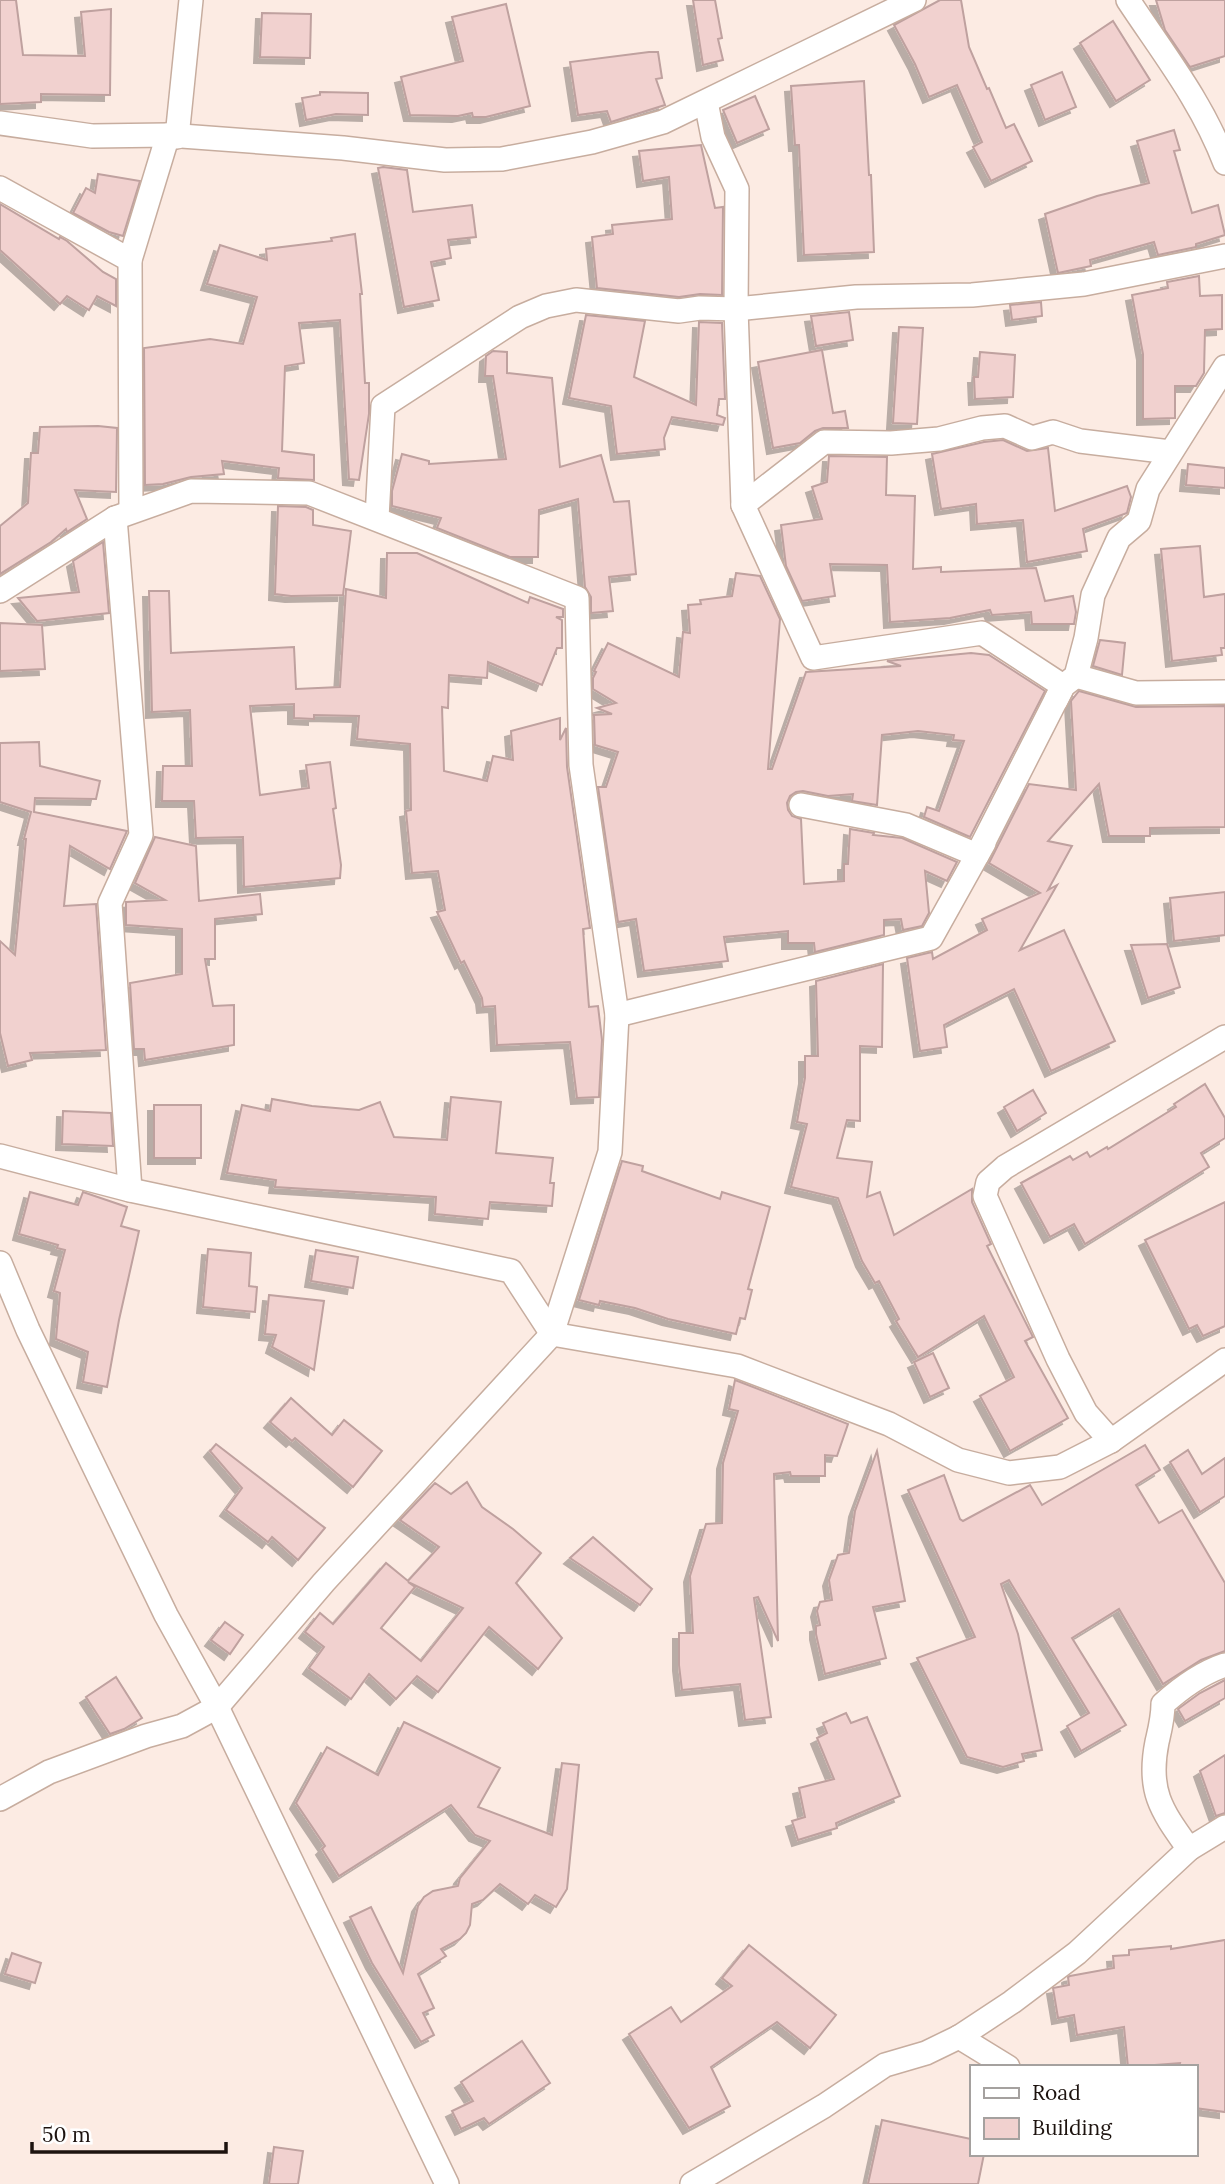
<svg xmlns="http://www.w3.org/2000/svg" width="1225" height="2184" viewBox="0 0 1225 2184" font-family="Lora,serif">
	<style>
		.building { fill: #f1d1cf; stroke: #bfa19f; stroke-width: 2; fill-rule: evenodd; filter: url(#shadow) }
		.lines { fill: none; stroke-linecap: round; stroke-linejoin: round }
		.minor-casing { stroke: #c7ad9f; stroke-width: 26 }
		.minor { stroke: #fff; stroke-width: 23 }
	</style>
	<defs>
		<filter id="shadow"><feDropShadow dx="-6" dy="6" stdDeviation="0" flood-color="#0004"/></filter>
	</defs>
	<rect width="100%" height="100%" fill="#fcebe3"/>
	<g class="building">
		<path d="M0 0H16L23 55 85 56 81 12 111 9 110 95 41 94V102L0 104Z"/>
		<path d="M693 0H715L722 38 718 39 723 60 703 65Z"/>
		<path d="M940 0H961L969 47 987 89 989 88 1006 128 1014 124 1032 161 991 181 973 147 982 142 957 85 929 97 915 64 894 25Z"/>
		<path d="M1156 0H1225V56L1190 67 1165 30Z"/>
		<path d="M506 4 530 106 486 117H473L472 113 458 116 410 115 401 77 463 61 452 17Z"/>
		<path d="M262 13 311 14 310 58 260 57Z"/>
		<path d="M1113 21 1150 80 1116 101 1080 43Z"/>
		<path d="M649 52H658L662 78 656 79 665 105 611 122 607 111 578 115 570 62Z"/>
		<path d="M1062 72 1076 107 1045 120 1031 85Z"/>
		<path d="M864 81 869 175H871L874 252 804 255 799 145H795L791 86Z"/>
		<path d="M320 92 368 93V115L336 114 306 120 302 98 320 95Z"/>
		<path d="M755 96 769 129 737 143 723 110Z"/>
		<path d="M1174 130 1180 150 1174 151 1192 213 1218 205 1225 235 1196 244V247L1158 255 1154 242 1090 260 1091 266 1058 273 1045 214 1097 196 1149 183 1137 141Z"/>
		<path d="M701 145 715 208 723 207 722 295 700 294 679 297 597 288 592 237 613 234 612 225 672 219 669 177 643 181 639 151Z"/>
		<path d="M383 167 407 170 413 212 472 205 476 237 448 240 451 258 431 262 439 300 404 307 378 168Z"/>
		<path d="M98 174 140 181 123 236 109 232 73 213 86 188 95 193Z"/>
		<path d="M0 204 59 239 60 237 67 241 103 272 116 279V306L97 296 89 310 67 296 60 304 0 250Z"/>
		<path d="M355 234 362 294H360L365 383H369V414L359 480 349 479 340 320 299 323 304 363 285 366 282 451 314 455V480L278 478 279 468 222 461 224 474 191 477 163 484 145 485 144 348 210 339 243 344 257 297 207 284 220 245 267 260 266 249 332 241 331 238Z"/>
		<path d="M1199 276 1200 296 1222 295V329L1205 330 1204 373 1196 386H1175V418L1143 419V354L1132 295 1168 288 1167 282Z"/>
		<path d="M1041 302 1042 316 1012 320 1010 305Z"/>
		<path d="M849 312 853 340 816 346 811 316Z"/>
		<path d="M586 315 645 321 634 377 696 405 699 322 722 323 725 399H719L717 415 725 418 723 425 672 417 664 438 665 449 617 454 611 406 569 398Z"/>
		<path d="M899 327 923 328 917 424 893 423Z"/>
		<path d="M822 350 833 413 845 411 848 428H823L815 431 800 443 773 448 758 362Z"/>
		<path d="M493 351 507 352V373L552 378 560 467 601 455 614 502 629 501 636 574 609 577 613 611 591 613V597L585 587 578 499 539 510 538 557H510L437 528 441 518 392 506V491L402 454 429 461V464L506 459 493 376H485L486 356Z"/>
		<path d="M980 352 1015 355 1013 397 975 399 974 377H978Z"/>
		<path d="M98 426 117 428 116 492 75 490 87 519 67 532 66 529 51 542 0 574V526L28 503 31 453H38L40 427Z"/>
		<path d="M1003 440 1027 451 1048 448 1055 511 1127 486 1131 497 1127 513 1083 529 1087 551 1027 562 1023 520 977 524 976 504 941 509 932 454 984 442Z"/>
		<path d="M829 456 887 457 886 495 915 496 913 569 941 567V572L1036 568 1045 601 1073 596 1076 612 1074 624H1032L1031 612 992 615 990 610 950 618 890 622 887 565 830 564 835 596 802 601 786 566 781 525 822 519 812 487 827 482Z"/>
		<path d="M1188 464 1225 468V488L1186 485Z"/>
		<path d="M278 506 306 507 313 510V525L351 531 343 595 291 596 275 594Z"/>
		<path d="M103 542 109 613 37 621 18 598 79 592 73 561Z"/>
		<path d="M1200 546 1204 597 1225 594V648H1221L1222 655 1172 661 1161 549Z"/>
		<path d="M387 553H417L528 603 530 597 563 609V617H556L562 620V648H557L542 685 488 662 487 678 449 675 448 708 442 707 444 771 487 781 493 756 513 760 511 731 560 718V740L566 728 567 767 590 928 583 929 589 1007 598 1006 602 1040 599 1097 577 1098 570 1042 497 1045 495 1006 483 1007 482 998 464 961 461 963 437 912 445 910 438 871 412 873 406 811 411 810 410 744 357 739 359 716 314 715V719L294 718V704L250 706 260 795 309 788 306 765 330 762 336 808 333 809 341 865 340 878 244 887 243 837 196 838 194 801H162L163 766H192L190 710 152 712 149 591H169L171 653 294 647 296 689 340 687 346 589 386 598Z"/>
		<path d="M736 573 760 576 780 619 768 769H772L806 672 901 666 887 661 971 653 989 655 1045 691 970 837 924 817 927 807 939 811 964 741 953 740 954 735 918 731 882 735 877 805 852 801 853 794 828 796 803 791 796 792 790 796 787 803 788 810 792 816 801 819 804 884 844 881V864H848L850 829 874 833 873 835 902 838 957 862 947 881 925 871 929 913 922 926 903 930 901 919 884 920V935L815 952 814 943H788V931L724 937 728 961 644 971 636 919 618 922 598 787H606L618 752 595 745 594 715 612 714 597 708 616 703 593 689V678L596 672 594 671 608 643 679 677 683 632 690 633 688 605 701 604 700 600 732 596Z"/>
		<path d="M0 623 42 625 45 669 0 671Z"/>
		<path d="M1100 640 1125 643 1122 675 1093 666Z"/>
		<path d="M1079 691 1136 707 1225 706V827L1150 828V836H1109L1099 784 1048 841 1072 846 1048 890 1057 885 1020 950 1064 930 1115 1041 1051 1071 1014 989 944 1025 947 1047 920 1051 907 958 932 952 933 959 987 930 982 919 1040 893 989 863 1029 784 1076 790 1071 701Z"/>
		<path d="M39 742 40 766 100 781 96 799 35 798 34 812 127 831 110 869 70 846 64 906 96 904 106 1050 30 1053 32 1060 8 1066 0 1033V941L15 955 26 839H24L31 812 0 802V743Z"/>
		<path d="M155 837 196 846 199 901 260 894 262 914 215 919V959H205L213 1006 234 1005V1045L145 1060 144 1049H134L130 983 182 974V929L126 925V902L165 900 135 883Z"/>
		<path d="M1225 892V935L1174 941 1170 898Z"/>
		<path d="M1167 944 1180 987 1148 998 1131 945Z"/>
		<path d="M883 964 882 1047 860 1046V1121L847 1120 837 1158 872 1162 867 1197 880 1192 894 1235 972 1189V1202L991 1244 987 1246 1033 1337 1025 1341 1068 1418 1010 1451 980 1396 1014 1377 984 1316 918 1357 896 1321 899 1319 879 1281 875 1283 862 1261 838 1198 791 1187 807 1124 797 1122 805 1078V1056H818L816 981Z"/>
		<path d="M1205 1084 1225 1118V1138L1201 1153 1209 1167 1085 1244 1074 1224 1050 1237 1021 1183 1070 1156 1073 1160 1087 1152 1090 1157 1107 1147 1108 1149 1176 1107 1174 1104Z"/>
		<path d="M1033 1090 1046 1113 1017 1131 1004 1107Z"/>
		<path d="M451 1097 501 1102 496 1153 553 1158 550 1183H554L552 1206 490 1202 488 1219 435 1214 436 1197 275 1187 276 1180 227 1173 242 1105 270 1111 272 1099 312 1106 359 1110 380 1102 394 1137 447 1140Z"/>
		<rect x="154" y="1105" width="47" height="53"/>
		<path d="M63 1111 111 1113 113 1146 62 1144Z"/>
		<path d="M622 1161 643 1166 642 1171 720 1199 722 1192 770 1207 748 1289 752 1290 745 1319 740 1318 736 1334 668 1319 635 1308 600 1301 599 1305 579 1300Z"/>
		<path d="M30 1192 78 1205 83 1192 127 1207 121 1226 139 1231 119 1320 107 1387 83 1382 88 1352 56 1339 60 1293 54 1291 65 1250 57 1248 58 1245 19 1234Z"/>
		<path d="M1225 1202V1326L1203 1336 1197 1325 1189 1329 1145 1240Z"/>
		<path d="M208 1249 251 1253 249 1286 257 1287 255 1312 203 1307Z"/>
		<path d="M316 1250 358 1257 353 1288 311 1281Z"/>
		<path d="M269 1295 324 1301 314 1370 272 1347 276 1335 265 1334Z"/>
		<path d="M933 1353 949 1388 930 1397 914 1362Z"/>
		<path d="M735 1380 848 1424 837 1456 825 1455V1476H791L790 1472 774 1474 778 1641 758 1597 754 1598 771 1717 745 1720 740 1684 682 1690 679 1665V1633H693L690 1576 706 1524 722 1523 723 1463 738 1411 729 1409Z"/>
		<path d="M291 1398 332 1435 344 1420 382 1451 353 1487 295 1438 292 1441 270 1422Z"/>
		<path d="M216 1444 325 1528 298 1560 272 1537 268 1542 226 1510 242 1488 210 1451Z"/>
		<path d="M1145 1445 1160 1470 1136 1485 1159 1523 1182 1510 1225 1583V1651L1201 1660 1163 1684 1119 1609 1072 1638 1126 1725 1081 1751 1067 1726 1089 1713 1009 1580 1001 1584 1018 1634 1042 1750 1022 1754 1024 1761 1003 1767 967 1757 917 1658 975 1637 908 1490 944 1475 960 1519 963 1521 1030 1485 1042 1505Z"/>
		<path d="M1188 1450 1202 1474 1225 1458V1496L1200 1512 1170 1462Z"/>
		<path d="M877 1451 905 1601 873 1607 886 1658 825 1674 816 1634V1626L820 1625 817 1611 820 1602 832 1600 829 1580 838 1555 849 1553 855 1511Z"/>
		<path d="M467 1482 482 1507 513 1529 541 1553 516 1583 562 1638 538 1669 489 1627 438 1692 417 1676 396 1699 369 1674 351 1699 309 1668 324 1647 305 1632 320 1613 333 1624 386 1563 408 1581 439 1547 400 1520 435 1483 451 1494ZM408 1582 463 1608 421 1661 381 1628 415 1587Z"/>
		<path d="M593 1537 652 1589 640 1605 570 1558Z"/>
		<path d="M225 1622 243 1635 230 1654 211 1640Z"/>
		<path d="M116 1677 142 1718 124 1729 110 1734 86 1697Z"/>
		<path d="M1225 1680V1698L1185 1721 1178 1709 1200 1693Z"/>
		<path d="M846 1713 851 1723 867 1717 900 1796 836 1823 837 1828 798 1840 792 1821 805 1817 799 1788 834 1779 817 1738 827 1733 823 1723Z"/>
		<path d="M404 1722 500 1768 478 1807 552 1835 562 1763 579 1765 567 1889 556 1907 535 1895 528 1904 500 1884 483 1900 472 1904 470 1925 466 1933 460 1939 441 1949 446 1956 418 1974 434 2008 423 2013 434 2035 421 2042 372 1963 350 1917 371 1907 403 1973 418 1906 424 1897 433 1891 458 1886 460 1878 490 1841 475 1835 451 1805 339 1876 322 1849 325 1846 296 1803 327 1747 378 1775Z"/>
		<path d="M1225 1755V1813L1216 1816 1200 1771Z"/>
		<path d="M1225 1940V2112L1195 2108V2067H1179L1180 2063 1128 2067 1124 2027 1077 2035 1074 2015 1058 2018 1053 1988 1069 1985 1068 1977 1070 1976 1114 1968 1113 1956 1129 1955V1950L1171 1946V1949Z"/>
		<path d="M749 1945 836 2015 810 2048 777 2022 711 2067 730 2106 689 2128 629 2034 671 2007 681 2022 732 1986 722 1978Z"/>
		<path d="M12 1953 41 1963 35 1983 5 1974Z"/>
		<path d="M522 2041 550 2083 489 2124 484 2118 461 2129 452 2111 473 2101 461 2082Z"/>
		<path d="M882 2120 971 2139V2154H984L978 2184H868Z"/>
		<path d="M274 2147 303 2151 298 2184H269Z"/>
	</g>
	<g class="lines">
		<g class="minor-casing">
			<g id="minor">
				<path d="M1128 0C1163 53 1202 102 1225 163"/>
				<path d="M706 102 713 137 737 189 736 309 743 505 813 658 982 633 1063 686 977 855"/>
				<path d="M0 123 92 136 168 135 343 148 445 160 502 159 592 142 663 122 914 0"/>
				<path d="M177 137 191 0"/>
				<path d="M0 188 130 260 131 510"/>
				<path d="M130 260 168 135"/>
				<path d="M743 505 824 442 891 443 939 439 982 428 1005 426 1032 438 1053 432 1080 441 1170 452"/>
				<path d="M115 518 141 835 110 903 130 1190"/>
				<path d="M377 518 383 406 520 317 546 306 576 300 679 311 700 308 736 309 856 297 972 295 1084 284 1225 256"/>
				<path d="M0 591 115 518 191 491 309 493 577 598 581 765 617 1015 610 1152 552 1334 324 1582 217 1707 182 1726 146 1736 49 1772 0 1799"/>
				<path d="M1076 676 1136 693 1225 692"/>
				<path d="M1056 700 1063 686 1076 676 1086 638 1093 595 1119 538 1139 521 1148 489 1225 367"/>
				<path d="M801 805 906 825 977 855"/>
				<path d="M617 1015 931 938 984 843"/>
				<path d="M0 1156 130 1190 511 1271 552 1334 737 1366 889 1424 958 1460 1009 1473 1060 1467 1111 1441 1225 1360"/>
				<path d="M0 1263 28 1330 166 1615 217 1707 447 2184"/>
				<path d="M1111 1441 1086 1413 1058 1359 985 1196 988 1182 1005 1167 1225 1037"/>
				<path d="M1189 1849C1162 1811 1147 1792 1157 1742 1160 1729 1163 1718 1163 1704 1182 1687 1201 1673 1225 1665"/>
				<path d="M959 2037 1008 2067"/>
				<path d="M692 2184 824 2106 885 2065 926 2053 959 2037 1012 2002 1077 1953 1189 1849 1225 1827"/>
			</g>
		</g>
		<use href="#minor" class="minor"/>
	</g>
	<rect x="970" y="2065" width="228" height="91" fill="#ffffff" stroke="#a5a19f" stroke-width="2"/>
	<rect x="984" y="2088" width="35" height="10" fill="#ffffff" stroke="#a5a19f" stroke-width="2"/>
	<text x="1032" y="2100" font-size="21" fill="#1d130f">Road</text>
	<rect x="984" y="2118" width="35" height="21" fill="#f1d1cf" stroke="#a5a19f" stroke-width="2"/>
	<text x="1032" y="2135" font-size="21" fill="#1d130f">Building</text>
	<path d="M32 2142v10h194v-10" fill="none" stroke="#1d130f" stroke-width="3.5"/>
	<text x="42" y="2142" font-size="21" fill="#1d130f" stroke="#ffffff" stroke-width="5" paint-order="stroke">50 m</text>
</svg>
